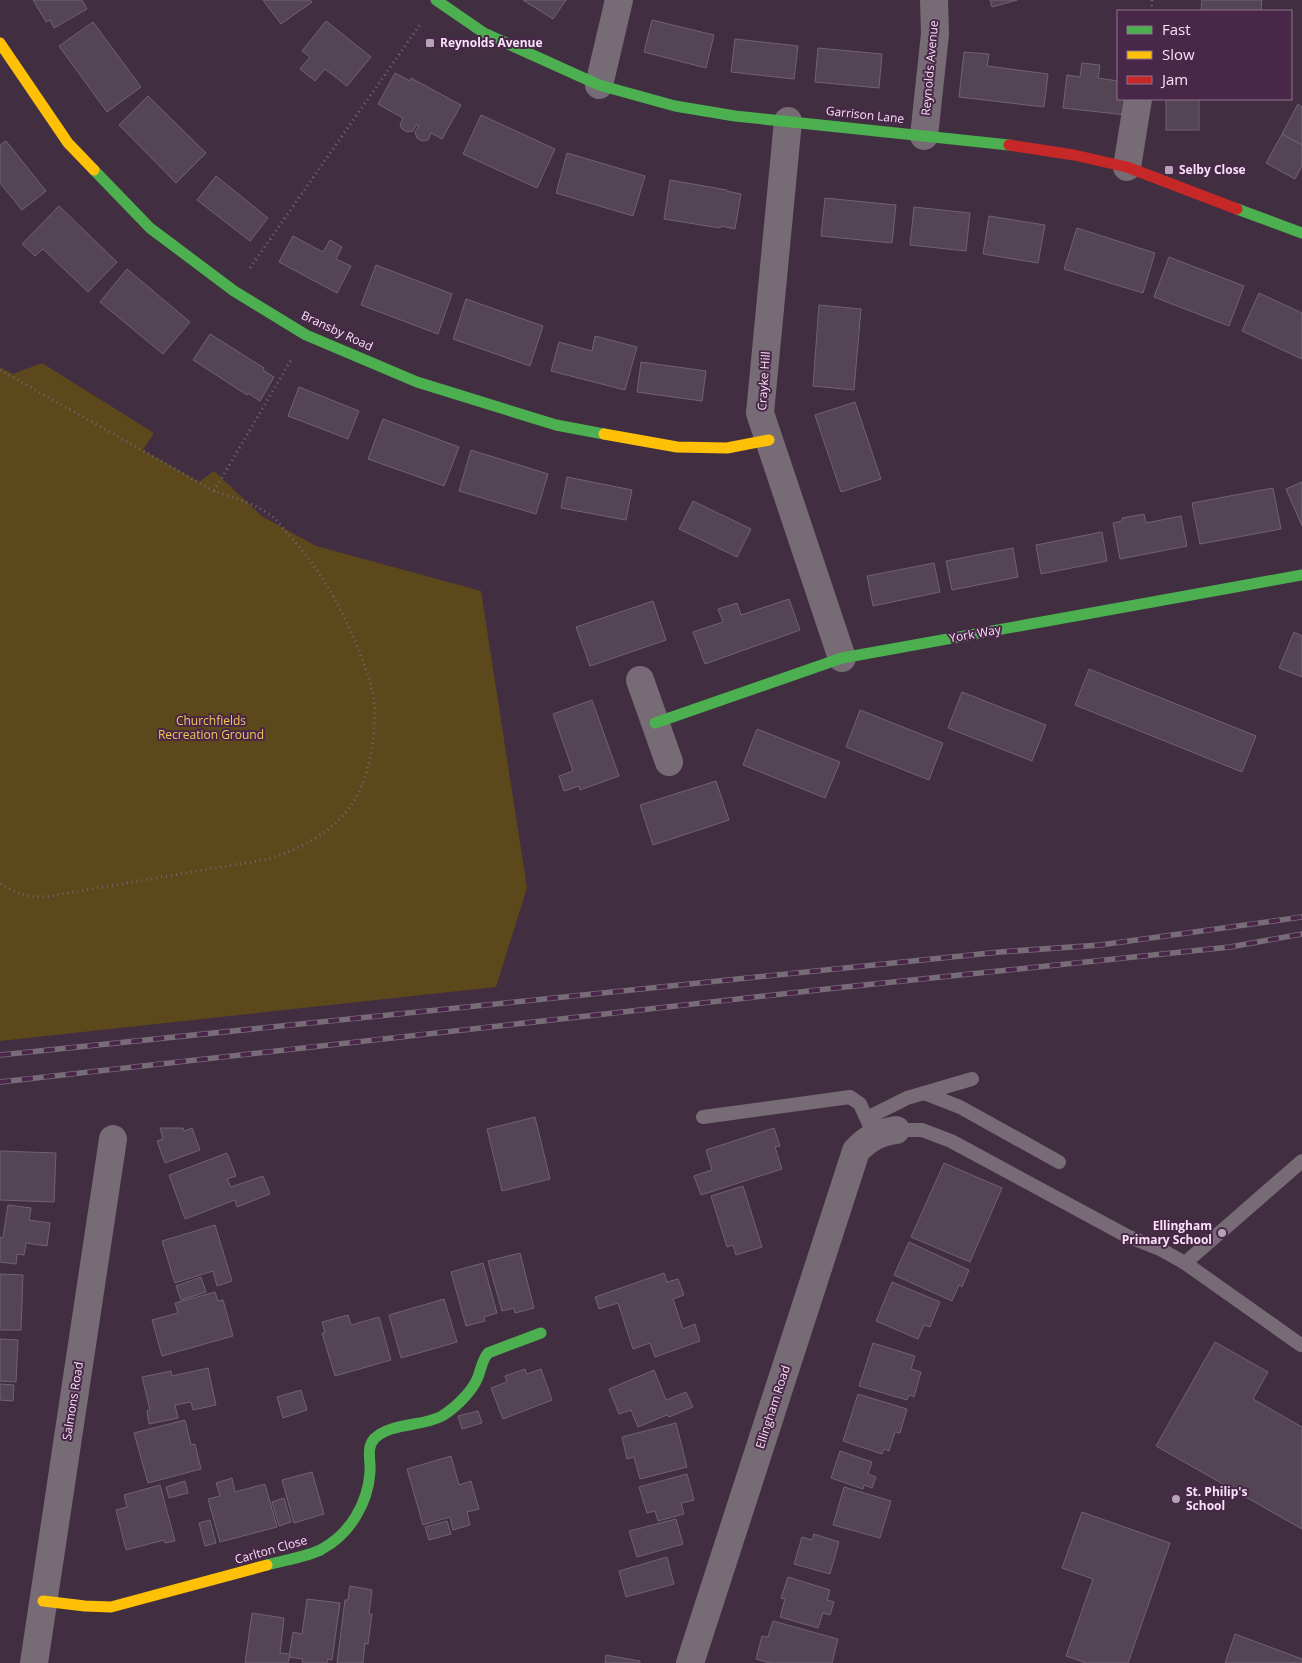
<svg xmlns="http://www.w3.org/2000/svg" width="1302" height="1663" viewBox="0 0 1302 1663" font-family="'Open Sans',sans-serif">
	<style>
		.green { fill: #5c481a }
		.building { fill: #544554; stroke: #716271 }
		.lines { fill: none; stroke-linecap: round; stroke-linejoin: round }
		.path { stroke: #726772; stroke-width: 3; stroke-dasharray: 1 4; stroke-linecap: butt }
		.lane { stroke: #776b76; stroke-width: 14 }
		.street { stroke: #776b76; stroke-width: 28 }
		.fast { stroke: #4caf50; stroke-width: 11 }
		.slow { stroke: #ffc107; stroke-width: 11 }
		.jam { stroke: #c62828; stroke-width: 11 }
		.rail-casing { stroke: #786c78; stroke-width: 5.5 }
		.rail { stroke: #492748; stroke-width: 4; stroke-dasharray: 11; stroke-linecap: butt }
		.poi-dot { fill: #b7a3b7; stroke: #492748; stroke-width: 2 }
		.labels { text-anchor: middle; stroke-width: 4; stroke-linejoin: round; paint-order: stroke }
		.poi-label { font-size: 12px; font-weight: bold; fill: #f7e2f6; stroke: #492748; text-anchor: start }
		.street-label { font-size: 12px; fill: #f7e2f6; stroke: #492748 }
		.park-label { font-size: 12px; fill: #f4c756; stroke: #492748 }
	</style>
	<rect width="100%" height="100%" fill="#412f41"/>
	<path class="green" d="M42 363 154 433 143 450 199 482 214 471 263 517 316 546 481 591 527 888 496 987 0 1041V367L13 374Z"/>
	<g class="building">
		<path d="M33 0H82L87 9 54 28 50 20 46 22Z"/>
		<path d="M263 0H310L312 2 281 24Z"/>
		<path d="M523 0H566L553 19Z"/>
		<path d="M990 0H1017L992 7Z"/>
		<path d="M1202 0H1262L1261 11H1201Z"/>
		<path d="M652 20 714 35 706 68 644 52Z"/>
		<path d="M326 21 371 57 347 86 325 69 315 81 300 69 310 57 302 51Z"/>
		<path d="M93 22 141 87 107 112 59 46Z"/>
		<path d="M735 39 798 46 794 79 731 72Z"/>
		<path d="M818 48 882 54 879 88 815 82Z"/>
		<path d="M964 52 989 54 987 66 1048 74 1044 107 959 97Z"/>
		<path d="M1082 63 1100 65 1098 78 1118 81V99H1128L1126 115 1063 108 1067 75 1080 77Z"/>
		<path d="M395 73 410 81 411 78 461 105 442 139 431 133 428 140 422 141 417 138 415 132 419 126 416 125 413 131 407 132 402 129 400 125 403 118 378 104Z"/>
		<path d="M148 96 206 153 176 183 119 125Z"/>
		<rect x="1166" y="99" width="33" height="31"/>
		<path d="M1298 104 1302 107V145L1282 134Z"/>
		<path d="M481 115 555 149 537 188 463 154Z"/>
		<path d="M1282 134 1302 145V166L1295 179 1266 163Z"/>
		<path d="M6 141 46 191 22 210 0 183V145Z"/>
		<path d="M567 153 645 176 633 216 556 193Z"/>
		<path d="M216 176 268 218 250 241 197 200Z"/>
		<path d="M670 180 727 190 726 191 741 194 735 229 721 226 720 228 664 219Z"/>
		<path d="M825 198 896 205 892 243 821 236Z"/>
		<path d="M59 206 117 262 88 292 43 249 35 256 22 244Z"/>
		<path d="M914 207 970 213 966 251 910 245Z"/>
		<path d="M989 216 1045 225 1038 263 983 254Z"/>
		<path d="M1077 228 1155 253 1143 293 1064 269Z"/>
		<path d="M293 236 323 252 330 240 342 247 336 259 351 266 337 293 279 262Z"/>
		<path d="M1169 257 1244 286 1229 326 1154 297Z"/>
		<path d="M376 265 452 294 438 334 361 305Z"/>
		<path d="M127 269 190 322 163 354 100 302Z"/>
		<path d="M1259 293 1302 313V359L1242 331Z"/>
		<path d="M466 299 543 326 530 366 453 339Z"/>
		<path d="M819 305 861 309 854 390 813 386Z"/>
		<path d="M210 334 264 368 263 370 274 377 260 401 248 393 247 395 193 360Z"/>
		<path d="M595 336 637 347 625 390 551 371 559 342 592 351Z"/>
		<path d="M641 362 706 371 702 401 637 392Z"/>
		<path d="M299 387 359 411 348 439 288 416Z"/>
		<path d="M855 402 881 479 841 492 815 415Z"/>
		<path d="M383 419 459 447 444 486 368 459Z"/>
		<path d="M471 450 548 474 536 514 459 491Z"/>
		<path d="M567 477 632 490 626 520 561 508Z"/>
		<path d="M1302 482V526L1286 489Z"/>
		<path d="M1273 488 1281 529 1200 544 1192 503Z"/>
		<path d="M693 501 751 529 737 557 679 529Z"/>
		<path d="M1144 514 1146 523 1181 516 1187 546 1120 559 1113 523 1122 521V518Z"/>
		<path d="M1102 532 1107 561 1041 574 1036 545Z"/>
		<path d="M1013 548 1018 577 952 590 946 561Z"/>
		<path d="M934 563 940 592 873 606 867 576Z"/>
		<path d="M789 599 800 630 705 664 693 632 723 622 718 609 737 603 741 615Z"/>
		<path d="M653 601 666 640 590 666 576 627Z"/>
		<path d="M1294 632 1302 636V677L1279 668Z"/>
		<path d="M1089 669 1256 736 1242 772 1075 705Z"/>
		<path d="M962 692 1046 725 1032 761 948 728Z"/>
		<path d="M592 700 619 776 580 790 579 786 564 791 559 776 573 771 553 714Z"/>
		<path d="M860 710 943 743 929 780 846 747Z"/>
		<path d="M757 729 840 762 825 798 743 765Z"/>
		<path d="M716 781 729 820 653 845 640 805Z"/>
		<path d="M535 1117 550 1179 502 1191 487 1129Z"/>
		<path d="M160 1128H183L184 1131 192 1128 200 1150 165 1163 157 1141 163 1139Z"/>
		<path d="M774 1128 780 1146 775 1147 782 1169 701 1195 694 1176 712 1170 706 1150Z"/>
		<path d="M0 1151 56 1153 54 1202 0 1200Z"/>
		<path d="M227 1153 236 1176 227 1179 231 1187 263 1176 270 1194 237 1207 235 1200 185 1219 169 1175Z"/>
		<path d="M944 1163 1002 1188 970 1262 911 1237Z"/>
		<path d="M743 1186 762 1247 736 1255 733 1245 727 1247 711 1196Z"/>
		<path d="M8 1205 31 1208 29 1220 50 1223 47 1246 26 1243 24 1255 17 1254 16 1264 0 1262V1237L3 1238Z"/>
		<path d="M215 1225 232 1281 217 1286 213 1271 175 1283 162 1241Z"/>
		<path d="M909 1242 969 1270 962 1287 959 1285 952 1301 894 1275Z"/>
		<path d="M520 1253 534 1308 515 1313 514 1308 502 1311 488 1261Z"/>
		<path d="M483 1263 497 1313 484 1317 485 1321 466 1326 451 1272Z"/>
		<path d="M664 1273 667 1282 678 1279 684 1295 673 1299 683 1329 695 1324 700 1341 655 1357 650 1343 633 1349 618 1303 599 1309 595 1297Z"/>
		<path d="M0 1274 23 1275 21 1330H0Z"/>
		<path d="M201 1277 206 1292 181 1300 176 1286Z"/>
		<path d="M892 1282 940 1302 930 1327 924 1325 918 1339 876 1321Z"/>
		<path d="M215 1292 218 1301 223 1300 233 1336 162 1356 152 1320 178 1313 175 1303Z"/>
		<path d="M444 1299 457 1342 401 1358 389 1315Z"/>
		<path d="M348 1315 351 1325 379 1317 391 1360 335 1376 322 1333H325L322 1322Z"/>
		<path d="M0 1339 18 1340 16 1382 0 1381Z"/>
		<path d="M1215 1342 1268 1372 1253 1399 1302 1427V1529L1156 1446Z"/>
		<path d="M873 1343 915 1356 911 1369 921 1372 914 1397 909 1395 907 1400 859 1386Z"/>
		<path d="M208 1368 216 1405 193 1410 191 1402 175 1405 178 1418 149 1424 147 1411 150 1410 142 1377 171 1371 172 1376Z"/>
		<path d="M525 1369 527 1374 541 1369 552 1400 503 1419 491 1388 507 1382 505 1376Z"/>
		<path d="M654 1370 666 1400 686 1392 693 1407 669 1417 667 1415 638 1427 631 1410 619 1414 609 1389Z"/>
		<path d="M0 1384 14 1385 13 1401 0 1400Z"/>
		<path d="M301 1390 307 1410 283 1418 277 1397Z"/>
		<path d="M858 1394 907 1409 900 1433 895 1432 889 1451 884 1449 882 1454 843 1441Z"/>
		<path d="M478 1411 482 1423 462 1429 458 1416Z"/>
		<path d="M185 1420 191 1445 195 1444 201 1469 148 1483 134 1433Z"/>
		<path d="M676 1423 687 1467 640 1479 634 1457 627 1459 622 1437Z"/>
		<path d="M840 1451 872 1462 868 1474 876 1477 872 1488 864 1485 863 1489 831 1478Z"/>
		<path d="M451 1456 459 1485 471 1481 479 1509 467 1512 470 1525 453 1530 450 1517 423 1525 407 1469Z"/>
		<path d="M312 1472 324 1514 294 1523 282 1480Z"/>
		<path d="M687 1474 694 1500 681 1503 684 1514 658 1521 655 1511 647 1513 639 1487Z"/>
		<path d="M232 1478 235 1492 265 1484 277 1527 220 1542 208 1499 220 1496 216 1483Z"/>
		<path d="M185 1481 188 1493 169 1498 166 1487Z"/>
		<path d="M160 1485 175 1541 165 1543 164 1540 126 1550 116 1510 127 1507 124 1495Z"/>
		<path d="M844 1487 891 1501 880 1538 833 1525Z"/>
		<path d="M284 1498 291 1522 279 1526 272 1502Z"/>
		<path d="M1082 1512 1170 1543 1128 1663H1086L1066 1656 1093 1579 1062 1568Z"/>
		<path d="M676 1519 683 1544 637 1557 629 1531Z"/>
		<path d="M210 1520 216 1543 205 1546 199 1523Z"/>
		<path d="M447 1521 451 1534 429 1540 425 1527Z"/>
		<path d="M814 1534 839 1542 830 1574 794 1564 802 1537 812 1540Z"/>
		<path d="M667 1557 674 1584 626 1597 619 1571Z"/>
		<path d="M788 1577 830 1590 827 1600 834 1602 830 1615 823 1613 818 1628 780 1617 785 1599 781 1598Z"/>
		<path d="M350 1586 372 1590 369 1614H372L368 1644 365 1643 363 1663H337L345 1600H348Z"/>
		<path d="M307 1599 340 1603 332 1660 328 1659 327 1663H302L303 1659 289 1657 293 1632 302 1634Z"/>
		<path d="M252 1613 284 1618 280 1653 290 1654 288 1663H245Z"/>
		<path d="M773 1621 838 1639 832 1663H770L756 1659 762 1636 768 1637Z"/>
		<path d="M1235 1634 1302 1659V1663H1225Z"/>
		<path d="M606 1655 640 1661V1663H605Z"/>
	</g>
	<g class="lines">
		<g class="path">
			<path d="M1151 11 1152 0"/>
			<path d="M250 268 421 23"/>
			<path d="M0 370 214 491C234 498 257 504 273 517 279 522 283 529 288 534 309 557 326 581 340 609 352 633 364 660 371 686 376 703 375 721 373 739 366 807 332 838 269 859L44 897C26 897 14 893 0 883"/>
			<path d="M214 491 291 360"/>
		</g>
		<g class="lane">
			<path d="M924 1093 960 1107 1059 1162"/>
			<path d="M703 1117 850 1097 860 1104 874 1135"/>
			<path d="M867 1118 907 1098 972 1079"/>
			<path d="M896 1130H922L951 1141 1127 1236 1160 1249 1185 1263 1302 1161"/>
			<path d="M1185 1263 1301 1345"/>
		</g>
		<g class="street">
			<path d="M599 85 619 0"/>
			<path d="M788 121 760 413 842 658"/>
			<path d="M924 136 935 34 934 0"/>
			<path d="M1127 167 1138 99"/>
			<path d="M640 680 669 762"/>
			<path d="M34 1663 113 1139"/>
			<path d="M690 1663 856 1151C868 1138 878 1133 896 1130"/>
		</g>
		<g class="fast">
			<path d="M436 0 484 33 599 85 675 106 735 116 1009 145"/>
			<path d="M94 170 150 228 234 291 306 335 417 382 556 425 604 434"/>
			<path d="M1237 209 1302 233"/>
			<path d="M655 723 842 658 1302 575"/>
			<path d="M267 1565C281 1561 311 1556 322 1549 350 1534 368 1503 370 1472 371 1461 366 1448 374 1439 391 1422 422 1427 442 1416 455 1408 472 1392 478 1377 481 1369 482 1360 488 1353L541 1333"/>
		</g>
		<g class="slow">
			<path d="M0 43 68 143 94 170"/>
			<path d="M604 434 677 447 727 448 769 440"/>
			<path d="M43 1601 85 1606 111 1607 267 1565"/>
		</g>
		<path class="jam" d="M1009 145 1074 155 1127 167 1237 209"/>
		<g class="rail-casing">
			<g id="rail">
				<path d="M0 1055 1000 952 1100 945 1302 917"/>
				<path d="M0 1082 845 987 1230 947 1302 934"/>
			</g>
		</g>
		<use href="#rail" class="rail"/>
	</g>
	<g class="poi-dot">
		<rect x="425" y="38" width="10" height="10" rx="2.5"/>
		<rect x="1164" y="165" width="10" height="10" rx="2.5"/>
		<circle cx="1222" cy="1233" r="5"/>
		<circle cx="1176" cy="1499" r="5"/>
	</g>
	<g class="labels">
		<g class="poi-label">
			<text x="440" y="47">Reynolds Avenue</text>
			<text x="1179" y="174">Selby Close</text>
			<text x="1212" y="1230" text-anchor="end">Ellingham<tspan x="1212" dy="14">Primary School</tspan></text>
			<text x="1186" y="1496">St. Philip's<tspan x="1186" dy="14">School</tspan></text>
		</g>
		<g class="street-label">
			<text transform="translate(930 68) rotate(-85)" y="4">Reynolds Avenue</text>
			<text transform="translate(865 115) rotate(6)" y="4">Garrison Lane</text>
			<text transform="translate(337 331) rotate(25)" y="4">Bransby Road</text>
			<text transform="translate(764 381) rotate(-86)" y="4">Crayke Hill</text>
			<text transform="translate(975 634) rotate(-10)" y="4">York Way</text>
			<text transform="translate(73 1401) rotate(-81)" y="4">Salmons Road</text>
			<text transform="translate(773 1407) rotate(-72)" y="4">Ellingham Road</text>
			<text transform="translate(271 1550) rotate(-16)" y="4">Carlton Close</text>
		</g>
		<g class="park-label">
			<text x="211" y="725">Churchfields<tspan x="211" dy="14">Recreation Ground</tspan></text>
		</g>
	</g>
	<rect x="1117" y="10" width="175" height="90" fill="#492748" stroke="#8f728e"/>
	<rect x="1127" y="26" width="25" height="8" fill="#4caf50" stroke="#8f728e"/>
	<text x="1162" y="35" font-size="15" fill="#f7e2f6">Fast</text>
	<rect x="1127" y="51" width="25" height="8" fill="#ffc107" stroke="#8f728e"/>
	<text x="1162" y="60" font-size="15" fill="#f7e2f6">Slow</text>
	<rect x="1127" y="76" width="25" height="8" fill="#c62828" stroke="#8f728e"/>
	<text x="1162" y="85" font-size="15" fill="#f7e2f6">Jam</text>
</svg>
